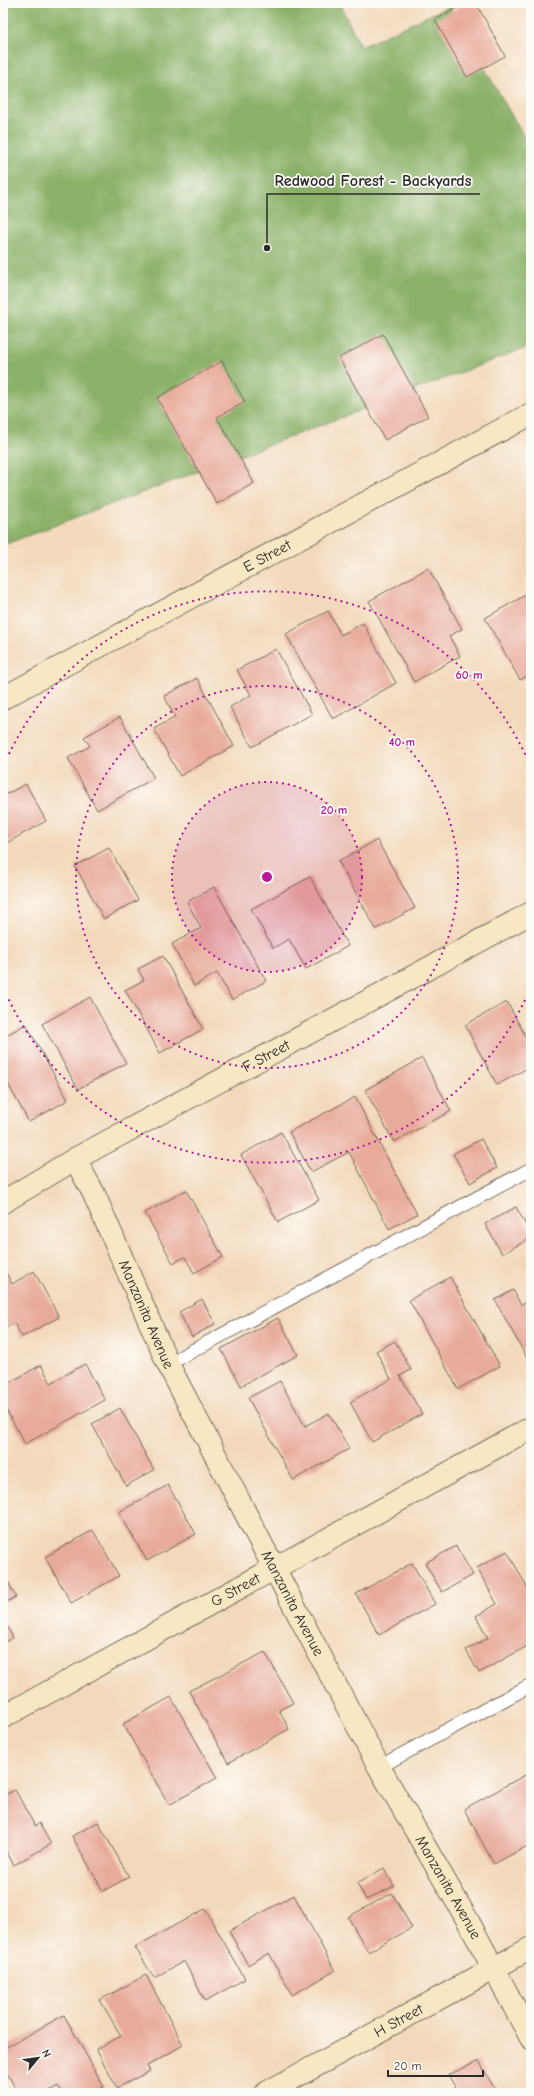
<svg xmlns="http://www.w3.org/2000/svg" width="534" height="2096" viewBox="0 0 534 2096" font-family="'Comic Neue',sans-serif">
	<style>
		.forest { fill: #8ab167; stroke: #5a6e49 }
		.building { fill: #e8ab9b }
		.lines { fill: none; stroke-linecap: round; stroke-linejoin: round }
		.lane-casing { stroke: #71685d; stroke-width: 15 }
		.secondary-casing { stroke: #71685d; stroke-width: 24 }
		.lane { stroke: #fff; stroke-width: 13 }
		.secondary { stroke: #f7e8c3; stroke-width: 22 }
		.ring { fill: none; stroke: #b5179e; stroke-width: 2; stroke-dasharray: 2 4 }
		.labels { text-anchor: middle; stroke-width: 3.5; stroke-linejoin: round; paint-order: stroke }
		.street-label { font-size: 15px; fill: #2b2b2b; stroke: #fdfcf7 }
		.centre { fill: #b5179e; stroke: #fdfcf7; stroke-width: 2 }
		.ring-label { font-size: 12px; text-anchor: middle; font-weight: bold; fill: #b5179e; stroke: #fdfcf7; stroke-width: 3.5; stroke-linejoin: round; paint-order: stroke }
		.leader { fill: none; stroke: #2b2b2b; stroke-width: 1.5 }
		.callout-dot { fill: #2b2b2b; stroke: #fdfcf7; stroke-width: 1.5 }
		.callout-label { font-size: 16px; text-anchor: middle; font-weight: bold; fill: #2b2b2b; stroke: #fdfcf7; stroke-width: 3.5; stroke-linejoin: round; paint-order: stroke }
	</style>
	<rect width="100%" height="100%" fill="#fdfcf7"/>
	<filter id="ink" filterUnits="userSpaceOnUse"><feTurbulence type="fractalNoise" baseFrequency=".025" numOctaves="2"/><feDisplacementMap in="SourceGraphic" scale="8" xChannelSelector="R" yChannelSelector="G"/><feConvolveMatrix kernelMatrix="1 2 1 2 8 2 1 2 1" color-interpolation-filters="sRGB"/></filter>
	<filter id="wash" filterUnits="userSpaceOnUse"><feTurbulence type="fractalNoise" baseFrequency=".012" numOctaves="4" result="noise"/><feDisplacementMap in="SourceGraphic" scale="16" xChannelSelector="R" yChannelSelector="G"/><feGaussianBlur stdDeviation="0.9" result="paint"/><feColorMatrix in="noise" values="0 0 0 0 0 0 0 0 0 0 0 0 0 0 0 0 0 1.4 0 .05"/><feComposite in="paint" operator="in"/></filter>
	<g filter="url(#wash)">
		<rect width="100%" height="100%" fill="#f3d9bb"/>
		<path class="forest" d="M3 3H339L361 47 449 6 531 149V346L3 545Z"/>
		<g id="blocks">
			<g class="building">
				<path d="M466 3H476L505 56 467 77 435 20Z"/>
				<path d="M383 334 428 416 385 440 339 358Z"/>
				<path d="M222 361 245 402 217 417 254 483 217 504 157 398Z"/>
				<path d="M428 568 462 629 449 636 460 656 414 682 369 601Z"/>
				<path d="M531 592V674L520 680 485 618Z"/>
				<path d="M328 611 341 635 363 623 396 683 333 719 286 634Z"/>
				<path d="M276 649 312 714 252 747 230 707 251 695 237 670Z"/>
				<path d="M197 678 234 746 180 776 154 729 175 717 164 696Z"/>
				<path d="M120 717 154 778 97 810 68 758 90 746 84 737Z"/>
				<path d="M26 784 46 821 3 845V796Z"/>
				<path d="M377 840 415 908 376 929 338 861Z"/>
				<path d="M109 848 138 900 104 919 75 866Z"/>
				<path d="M310 877 348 946 306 969 289 939 273 948 251 909Z"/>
				<path d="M214 887 266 981 232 1000 217 973 194 986 172 944 201 928 187 902Z"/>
				<path d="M163 956 203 1029 160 1053 125 990 144 980 138 969Z"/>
				<path d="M90 997 126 1063 78 1089 42 1024Z"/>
				<path d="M507 1002 531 1046V1066L497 1085 465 1025Z"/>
				<path d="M26 1024 68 1100 29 1122 3 1075V1037Z"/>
				<path d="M422 1058 451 1111 394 1142 365 1090Z"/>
				<path d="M355 1097 417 1214 389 1229 349 1152 311 1172 289 1132Z"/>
				<path d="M281 1132 319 1200 278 1222 241 1155Z"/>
				<path d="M481 1139 497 1168 470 1183 453 1154Z"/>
				<path d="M186 1190 223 1257 194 1273 185 1257 173 1263 145 1213Z"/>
				<path d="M516 1207 531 1234V1238L502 1254 485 1224Z"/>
				<path d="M5 1271 12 1284 34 1271 59 1317 22 1337 14 1323 3 1330V1272Z"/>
				<path d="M450 1277 500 1366 458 1389 409 1300Z"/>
				<path d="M513 1290 521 1305 531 1300V1356L527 1358 495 1300Z"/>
				<path d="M202 1299 215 1324 192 1337 179 1312Z"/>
				<path d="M278 1318 298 1355 241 1386 221 1349Z"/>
				<path d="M395 1341 411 1370 400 1376 422 1414 372 1442 350 1402 391 1379 376 1351Z"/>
				<path d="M85 1364 105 1400 25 1444 3 1404V1386L41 1365 51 1383Z"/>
				<path d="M280 1381 305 1426 329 1413 349 1449 293 1480 248 1398Z"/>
				<path d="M120 1408 154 1470 126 1486 92 1424Z"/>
				<path d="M168 1485 196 1534 147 1561 119 1512Z"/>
				<path d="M93 1530 119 1576 71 1603 45 1557Z"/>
				<path d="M456 1546 473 1575 442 1592 425 1563Z"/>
				<path d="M507 1551 531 1594V1644L479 1673 466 1650 488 1638 476 1616 497 1604 477 1568Z"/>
				<path d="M412 1563 435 1604 379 1635 356 1594Z"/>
				<path d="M3 1572 16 1597 3 1604Z"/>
				<path d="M3 1618 13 1638 3 1643Z"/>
				<path d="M265 1652 293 1703 279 1710 289 1729 228 1763 189 1691Z"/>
				<path d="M171 1697 217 1778 169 1805 123 1724Z"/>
				<path d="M525 1775 531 1786V1844L494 1864 464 1809Z"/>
				<path d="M15 1790 35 1826 39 1823 51 1844 14 1865 3 1845V1796Z"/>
				<path d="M98 1822 129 1877 103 1891 72 1836Z"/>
				<path d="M384 1868 394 1886 366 1900 357 1883Z"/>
				<path d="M392 1893 412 1928 368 1952 348 1917Z"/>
				<path d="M294 1895 335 1971 292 1995 269 1953 248 1965 229 1931Z"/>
				<path d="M205 1909 245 1979 205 2001 184 1961 154 1978 135 1947Z"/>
				<path d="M146 1975 183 2045 147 2066 150 2071 117 2088 96 2049 121 2036 100 2000Z"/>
				<path d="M64 2015 104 2087 92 2093H62L58 2086 46 2093H18L3 2066V2049Z"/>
				<path d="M479 2061 497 2093H459L448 2075Z"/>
			</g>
		</g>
	</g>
	<g filter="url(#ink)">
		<use href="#blocks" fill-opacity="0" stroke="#71685d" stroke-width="1"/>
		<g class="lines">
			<g class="lane-casing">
				<g id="lane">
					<path d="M168 1364 531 1169"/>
					<path d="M379 1767 531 1685"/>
				</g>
			</g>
			<g class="secondary-casing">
				<g id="secondary">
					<path id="s1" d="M3 698 531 414"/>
					<path id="s2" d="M75 1159 94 1194 168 1364 274 1568 379 1767 468 1921 531 2038"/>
					<path id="s3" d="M3 1202 75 1159 531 913"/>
					<path id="s4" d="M3 1717 531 1428"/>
					<path id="s5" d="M266 2093 531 1948"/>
				</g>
			</g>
			<use href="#lane" class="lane"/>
			<use href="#secondary" class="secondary"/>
		</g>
	</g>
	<circle cx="267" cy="877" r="95" fill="#b5179e" fill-opacity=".12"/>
	<g class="ring">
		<circle cx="267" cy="877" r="95"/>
		<circle cx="267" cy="877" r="191"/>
		<path d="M530 989A286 286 0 0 1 4 989M4 765A286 286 0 0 1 530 765"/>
	</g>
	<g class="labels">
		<g class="street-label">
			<text dy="5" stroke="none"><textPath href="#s1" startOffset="300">E Street</textPath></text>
			<text dy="5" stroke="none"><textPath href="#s3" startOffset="301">F Street</textPath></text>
			<text dy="5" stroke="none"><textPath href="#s2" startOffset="171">Manzanita Avenue</textPath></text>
			<text dy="5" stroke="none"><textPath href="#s4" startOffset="265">G Street</textPath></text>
			<text dy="5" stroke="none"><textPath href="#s2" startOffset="495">Manzanita Avenue</textPath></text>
			<text dy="5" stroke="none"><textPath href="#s2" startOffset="819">Manzanita Avenue</textPath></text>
			<text dy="5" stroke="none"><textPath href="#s5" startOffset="151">H Street</textPath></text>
		</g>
	</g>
	<circle cx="267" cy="877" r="6" class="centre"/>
	<g class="ring-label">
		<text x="469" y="679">60 m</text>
		<text x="402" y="746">40 m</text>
		<text x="334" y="814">20 m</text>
	</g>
	<path class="leader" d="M267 248L267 194H480"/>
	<circle class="callout-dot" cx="267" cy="248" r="4"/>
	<g class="callout-label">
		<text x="373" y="186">Redwood Forest - Backyards</text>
	</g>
	<rect width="534" height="2096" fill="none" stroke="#fdfcf7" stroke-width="16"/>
	<g transform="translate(38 2058) rotate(61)" stroke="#fdfcf7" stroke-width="3" paint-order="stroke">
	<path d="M0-3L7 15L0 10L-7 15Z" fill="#2b2b2b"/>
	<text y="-6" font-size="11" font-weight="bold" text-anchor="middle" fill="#2b2b2b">N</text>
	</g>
	<path d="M388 2070v6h95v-6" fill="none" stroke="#2b2b2b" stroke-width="2"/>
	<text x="394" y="2070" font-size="12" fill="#2b2b2b" stroke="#fdfcf7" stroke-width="3" paint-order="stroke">20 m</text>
</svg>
